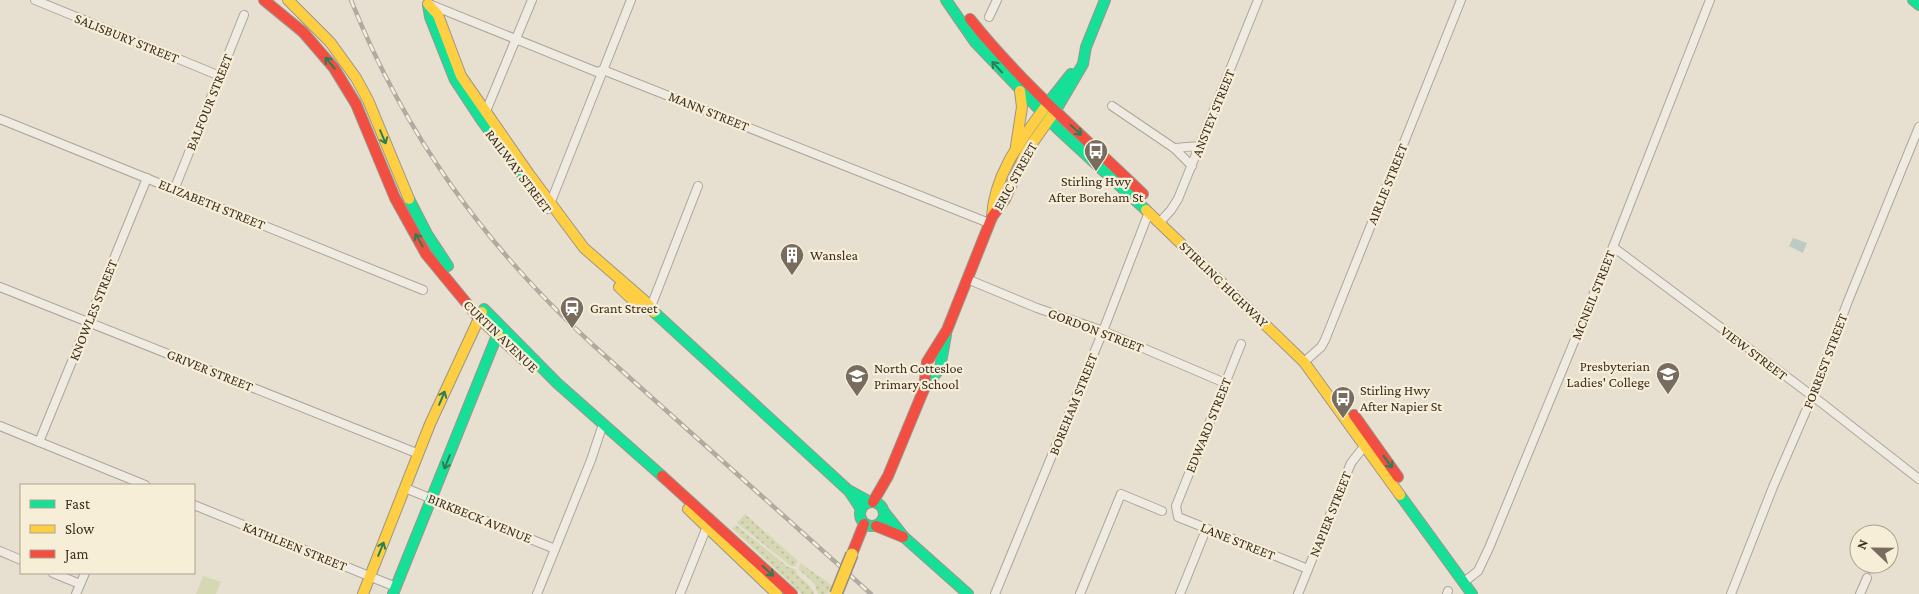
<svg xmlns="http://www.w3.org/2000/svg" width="1919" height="594" viewBox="0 0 1919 594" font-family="'Crimson Pro',serif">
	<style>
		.grass { fill: url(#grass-dots) }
		.garden { fill: #d6d7b3 }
		.water { fill: #bcccc2 }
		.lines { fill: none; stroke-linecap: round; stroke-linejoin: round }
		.street-casing { stroke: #ada599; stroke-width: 10 }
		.fast-casing { stroke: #9c958a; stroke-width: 12 }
		.slow-casing { stroke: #9c958a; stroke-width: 12 }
		.jam-casing { stroke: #9c958a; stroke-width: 12 }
		.street { stroke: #efebe3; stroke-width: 8 }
		.fast { stroke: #16e098; stroke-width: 10 }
		.slow { stroke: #ffcf43; stroke-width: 10 }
		.jam { stroke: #f24e42; stroke-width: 10 }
		.rail-casing { stroke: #afaaa2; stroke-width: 4.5 }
		.rail { stroke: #f7eed8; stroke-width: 2.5; stroke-dasharray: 8; stroke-linecap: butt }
		.slow-bridge-casing { stroke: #928b80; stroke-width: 14; stroke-linecap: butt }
		.slow-bridge { stroke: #ffcf43; stroke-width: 11 }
		.oneway { stroke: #2b7e56 }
		.labels { text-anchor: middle; stroke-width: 4.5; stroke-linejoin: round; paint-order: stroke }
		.street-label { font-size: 14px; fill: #3d2e20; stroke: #f7eed8 }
		.poi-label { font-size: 14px; fill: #3d2e20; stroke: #f7eed8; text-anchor: start }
	</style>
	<defs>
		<pattern id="grass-dots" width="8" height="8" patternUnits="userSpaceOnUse" patternTransform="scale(1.25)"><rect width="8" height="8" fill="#d6d7b3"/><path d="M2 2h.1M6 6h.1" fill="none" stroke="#b9b99a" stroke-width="1.8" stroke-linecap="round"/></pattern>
	</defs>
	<rect width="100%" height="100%" fill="#e7e0d1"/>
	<g class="grass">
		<path d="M745 514 798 561 795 566H791L737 523Z"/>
		<path d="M736 525 788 567 795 569C798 580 811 582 814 594H802L732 528Z"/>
		<path d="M800 563 833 586C832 594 825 594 818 594L814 583 799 570Z"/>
	</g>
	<path class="garden" d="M203 576 221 582 216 594H196Z"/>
	<path class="water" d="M1793 238 1807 243 1803 253 1789 246Z"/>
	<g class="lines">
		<g class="street-casing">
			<g id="street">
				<path d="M35 0 220 76"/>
				<path d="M429 4 597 72 603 70 989 223"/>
				<path d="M989 17 997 0"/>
				<path d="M1112 106 1174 148 1192 166"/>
				<path d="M484 116 532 0"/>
				<path d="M0 119 423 290"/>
				<path d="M1174 148C1182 148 1193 145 1199 147"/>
				<path d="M174 190 244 15"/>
				<path d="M548 209 631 0"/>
				<path d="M1160 222 1171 210 1178 199 1258 0"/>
				<path d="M1613 247 1823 404 1919 479"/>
				<path d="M967 279 1037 308 1103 331 1225 383"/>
				<path d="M0 287 419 454"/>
				<path d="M650 309 698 186"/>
				<path d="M1241 344 1176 506 1178 517 1308 569"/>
				<path d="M1304 362 1321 347 1325 340 1461 0"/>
				<path d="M0 426 145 485"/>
				<path d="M39 442 147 178"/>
				<path d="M405 488 555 549"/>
				<path d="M194 505 396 587"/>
				<path d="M0 551 21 560"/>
				<path d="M53 573 80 584"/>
				<path d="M1464 582 1478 571 1489 548 1613 247 1710 0"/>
				<path d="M76 594 85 573"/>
				<path d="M537 594 591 460 603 424"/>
				<path d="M680 594 708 524"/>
				<path d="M995 594 1103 331 1149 212"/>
				<path d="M1080 594 1121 494 1162 511"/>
				<path d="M1180 594 1203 537"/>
				<path d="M1298 594 1351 463 1366 444"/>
				<path d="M1447 594 1448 591"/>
				<path d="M1731 594 1773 487 1812 397 1848 301 1919 127"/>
				<path d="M1860 594 1867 578"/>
			</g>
		</g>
		<g class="fast-casing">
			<g id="fast">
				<path d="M946 0 975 42 1058 129 1146 210"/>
				<path d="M1913 0 1919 5"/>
				<path d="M428 5 430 17 455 80 482 121 544 204"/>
				<path d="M1048 103 1071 74"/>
				<path d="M1056 110 1083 64 1086 47 1105 0"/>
				<path d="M409 199 427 234 448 266"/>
				<path d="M484 309 557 383 662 476"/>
				<path d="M654 312 849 491 861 509"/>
				<path d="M924 389 940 368 946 335"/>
				<path d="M850 491 870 502"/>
				<path d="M1400 495 1472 594"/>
				<circle cx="872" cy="514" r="12"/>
				<path d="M885 513 904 537 968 594"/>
				<path d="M393 594 500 328"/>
			</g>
		</g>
		<g class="slow-casing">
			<g id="slow">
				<path d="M288 0 330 42 356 78 368 100 409 199"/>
				<path d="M428 4 438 15 461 76 529 174 584 248 645 301 654 312"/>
				<path d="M1016 146 1022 107 1020 91"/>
				<path d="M1005 199 1026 152 1053 114"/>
				<path d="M1146 210 1304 362 1400 495"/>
				<path d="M992 217C994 174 1022 139 1046 106"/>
				<path d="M619 287 639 306 650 309"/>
				<path d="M478 317 524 360"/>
				<path d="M688 509 777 594"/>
				<path d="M363 594 430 424 482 312"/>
			</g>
		</g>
		<g class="jam-casing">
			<g id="jam">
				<path d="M264 0 303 32 334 68 356 104 395 198 426 254 478 317"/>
				<path d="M970 19C1021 83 1084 137 1143 194"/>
				<path d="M1354 415 1398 477"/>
				<path d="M662 476 792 594"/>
				<path d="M873 502 888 476 924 389 927 362 947 330 992 217 1005 199"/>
				<path d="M876 526 903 537"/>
				<path d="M852 554 864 524"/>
			</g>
		</g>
		<use href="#street" class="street"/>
		<use href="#fast" class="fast"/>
		<use href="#slow" class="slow"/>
		<use href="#jam" class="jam"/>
		<g class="rail-casing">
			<path id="rail" d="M351 0C405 135 485 246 592 344L871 594"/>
		</g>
		<use href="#rail" class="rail"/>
		<g class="slow-bridge-casing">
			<path id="slow-bridge" d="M836 594 852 554"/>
		</g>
		<use href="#slow-bridge" class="slow-bridge"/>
	</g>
	<defs><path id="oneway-shaft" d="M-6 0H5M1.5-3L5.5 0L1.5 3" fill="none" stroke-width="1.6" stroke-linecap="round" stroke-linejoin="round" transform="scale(1.25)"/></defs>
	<g class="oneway">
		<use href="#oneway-shaft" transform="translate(330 63) rotate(-130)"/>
		<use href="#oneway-shaft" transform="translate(997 67) rotate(-133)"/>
		<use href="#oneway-shaft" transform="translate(1076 130) rotate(43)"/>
		<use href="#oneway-shaft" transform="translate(383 137) rotate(67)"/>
		<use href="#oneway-shaft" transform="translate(419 240) rotate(-120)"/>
		<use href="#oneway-shaft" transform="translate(442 398) rotate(-67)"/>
		<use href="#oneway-shaft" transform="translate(447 462) rotate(112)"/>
		<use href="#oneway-shaft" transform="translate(1388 462) rotate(54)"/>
		<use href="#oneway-shaft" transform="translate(381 549) rotate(-68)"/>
		<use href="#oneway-shaft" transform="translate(768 571) rotate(43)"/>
	</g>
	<defs>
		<g id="bus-pin" transform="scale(1.25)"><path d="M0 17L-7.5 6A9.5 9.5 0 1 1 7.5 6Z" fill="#786c5e" stroke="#f7eed8"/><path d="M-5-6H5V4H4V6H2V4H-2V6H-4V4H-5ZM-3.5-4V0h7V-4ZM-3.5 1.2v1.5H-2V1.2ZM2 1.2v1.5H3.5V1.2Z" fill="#fff"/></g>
		<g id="building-pin" transform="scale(1.25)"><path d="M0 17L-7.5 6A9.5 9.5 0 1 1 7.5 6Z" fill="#786c5e" stroke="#f7eed8"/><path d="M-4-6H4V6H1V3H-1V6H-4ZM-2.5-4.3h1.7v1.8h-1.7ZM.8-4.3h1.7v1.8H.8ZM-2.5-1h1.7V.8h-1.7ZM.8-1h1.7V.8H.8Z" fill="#fff"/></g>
		<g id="station-pin" transform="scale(1.25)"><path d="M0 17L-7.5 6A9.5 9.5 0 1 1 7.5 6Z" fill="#786c5e" stroke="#f7eed8"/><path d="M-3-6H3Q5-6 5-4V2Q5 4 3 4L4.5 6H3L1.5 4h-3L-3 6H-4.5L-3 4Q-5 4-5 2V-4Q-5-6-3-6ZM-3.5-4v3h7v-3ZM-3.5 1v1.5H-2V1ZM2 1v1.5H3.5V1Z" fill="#fff"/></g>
		<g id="school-pin" transform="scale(1.25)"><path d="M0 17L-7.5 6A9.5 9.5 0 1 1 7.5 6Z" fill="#786c5e" stroke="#f7eed8"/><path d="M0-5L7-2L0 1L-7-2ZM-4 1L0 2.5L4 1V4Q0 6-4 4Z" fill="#fff"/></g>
	</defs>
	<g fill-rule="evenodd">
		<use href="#bus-pin" x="1096" y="151"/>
		<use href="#building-pin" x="792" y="255"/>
		<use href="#station-pin" x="572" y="308"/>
		<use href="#school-pin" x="1668" y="374"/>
		<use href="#school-pin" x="857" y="376"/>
		<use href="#bus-pin" x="1343" y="398"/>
	</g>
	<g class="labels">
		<g class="street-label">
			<text transform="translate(127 38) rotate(22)" y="5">SALISBURY STREET</text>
			<text transform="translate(209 102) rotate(-68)" y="5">BALFOUR STREET</text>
			<text transform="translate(709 111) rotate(22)" y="5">MANN STREET</text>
			<text transform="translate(1213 113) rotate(-68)" y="5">ANSTEY STREET</text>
			<text transform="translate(519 171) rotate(53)" y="5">RAILWAY STREET</text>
			<text transform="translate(1015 176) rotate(-61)" y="5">ERIC STREET</text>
			<text transform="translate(1387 184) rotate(-68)" y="5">AIRLIE STREET</text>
			<text transform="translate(212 204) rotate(22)" y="5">ELIZABETH STREET</text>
			<text transform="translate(1224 284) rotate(44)" y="5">STIRLING HIGHWAY</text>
			<text transform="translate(1593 295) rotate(-68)" y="5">MCNEIL STREET</text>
			<text transform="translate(93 310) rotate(-68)" y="5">KNOWLES STREET</text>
			<text transform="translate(1096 330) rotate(21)" y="5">GORDON STREET</text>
			<text transform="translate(501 336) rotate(44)" y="5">CURTIN AVENUE</text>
			<text transform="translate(1754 353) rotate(37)" y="5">VIEW STREET</text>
			<text transform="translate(1825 361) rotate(-69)" y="5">FORREST STREET</text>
			<text transform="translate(210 370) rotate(22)" y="5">GRIVER STREET</text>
			<text transform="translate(1073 404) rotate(-68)" y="5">BOREHAM STREET</text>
			<text transform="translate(1208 425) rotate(-68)" y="5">EDWARD STREET</text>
			<text transform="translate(1330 514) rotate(-68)" y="5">NAPIER STREET</text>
			<text transform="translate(480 518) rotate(22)" y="5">BIRKBECK AVENUE</text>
			<text transform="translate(1238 541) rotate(22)" y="5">LANE STREET</text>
			<text transform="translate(295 546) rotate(22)" y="5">KATHLEEN STREET</text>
		</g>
		<g class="poi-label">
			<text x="1096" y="186" text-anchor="middle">Stirling Hwy<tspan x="1096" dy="16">After Boreham St</tspan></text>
			<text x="810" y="260">Wanslea</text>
			<text x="590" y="313">Grant Street</text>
			<text x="1650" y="371" text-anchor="end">Presbyterian<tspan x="1650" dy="16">Ladies' College</tspan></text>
			<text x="874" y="373">North Cottesloe<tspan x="874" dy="16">Primary School</tspan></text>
			<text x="1360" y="395">Stirling Hwy<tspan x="1360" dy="16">After Napier St</tspan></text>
		</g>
	</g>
	<rect x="20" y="484" width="175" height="90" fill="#f7eed8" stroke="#ada18e"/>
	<rect x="30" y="500" width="25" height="8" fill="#16e098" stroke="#ada18e"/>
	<text x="65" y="509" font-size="15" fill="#3d2e20">Fast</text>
	<rect x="30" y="525" width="25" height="8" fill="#ffcf43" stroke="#ada18e"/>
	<text x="65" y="534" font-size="15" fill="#3d2e20">Slow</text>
	<rect x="30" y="550" width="25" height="8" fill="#f24e42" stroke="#ada18e"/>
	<text x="65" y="559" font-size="15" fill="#3d2e20">Jam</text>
	<g transform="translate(1874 549) rotate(292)"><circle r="24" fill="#f7eed8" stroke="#ada18e"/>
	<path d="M0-4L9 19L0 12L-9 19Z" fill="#786c5e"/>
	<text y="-8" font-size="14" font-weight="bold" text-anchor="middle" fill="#3d2e20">N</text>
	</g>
</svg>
